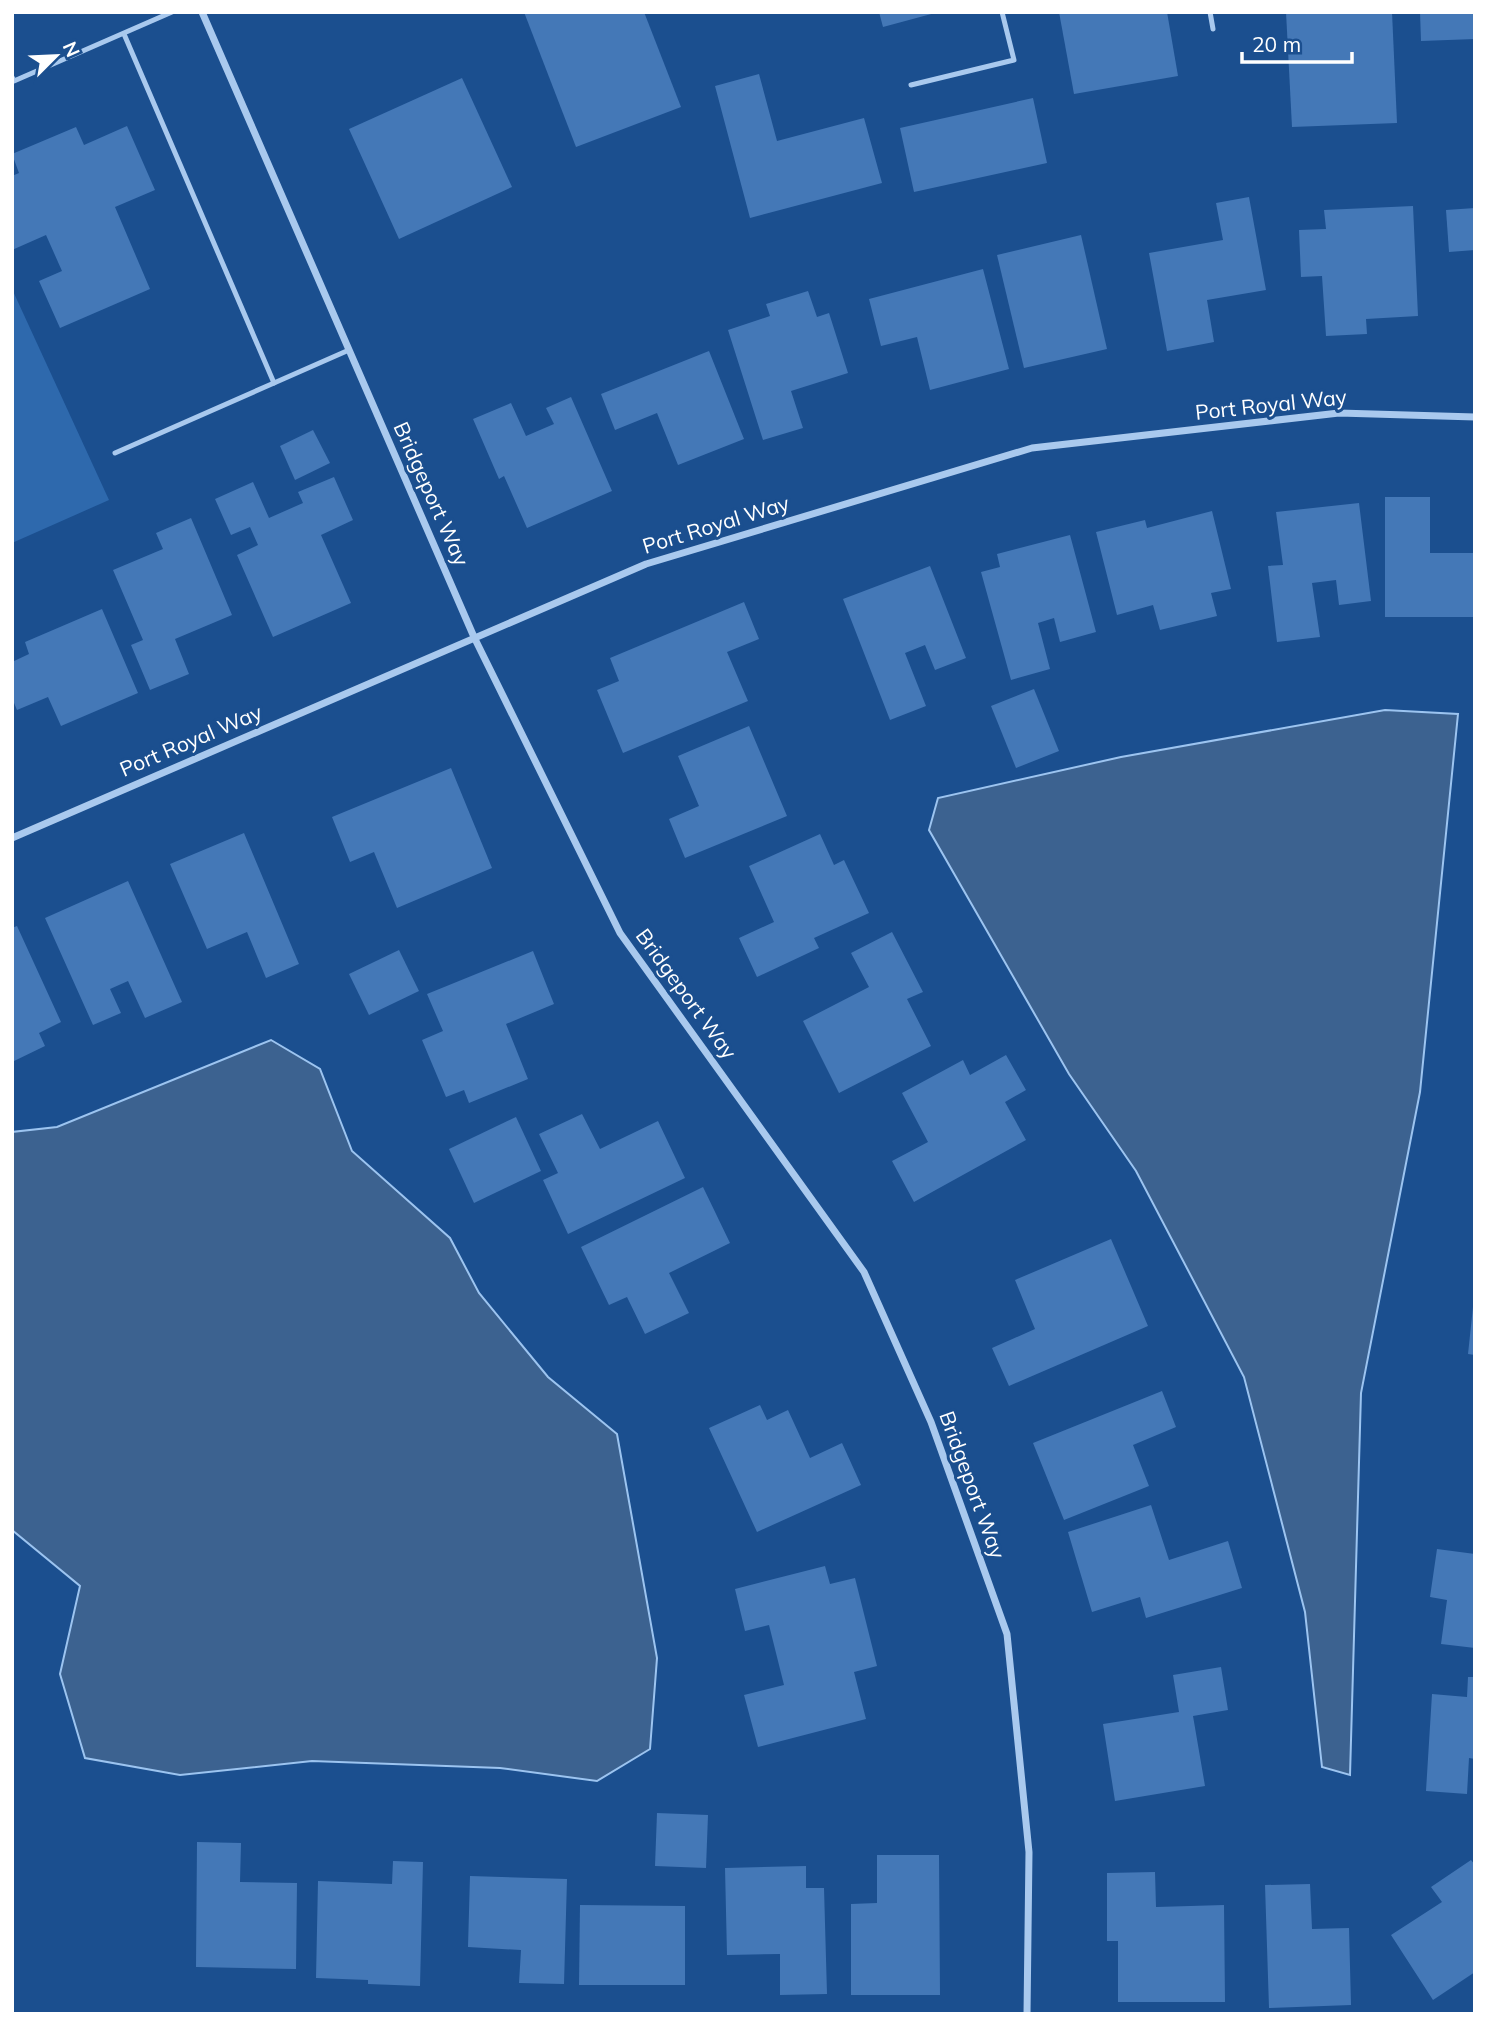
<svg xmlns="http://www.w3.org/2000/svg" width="1487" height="2026" viewBox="0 0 1487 2026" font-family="Mulish,sans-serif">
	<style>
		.green { fill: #2e69ad }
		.water { fill: #3c6290; stroke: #9cc4f0; stroke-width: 2 }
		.building { fill: #4478b7 }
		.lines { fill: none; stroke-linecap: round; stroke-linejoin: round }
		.lane { stroke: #a9c9ee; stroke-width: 5 }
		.street { stroke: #a9c9ee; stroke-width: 7 }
		.labels { text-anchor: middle; stroke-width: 6; stroke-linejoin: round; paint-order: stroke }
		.street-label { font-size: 21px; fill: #fff; stroke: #1b4f8f }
	</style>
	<rect width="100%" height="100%" fill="#1b4f8f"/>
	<path class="green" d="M12 289 109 500 12 543Z"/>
	<g class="water">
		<path d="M1385 710 1458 714 1420 1092 1361 1393 1350 1775 1322 1767 1305 1612 1244 1377 1136 1171 1069 1074 929 830 938 798 1121 757Z"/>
		<path d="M271 1040 320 1069 352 1151 450 1238 479 1293 548 1377 617 1434 657 1658 650 1749 597 1781 500 1768 312 1761 180 1775 85 1758 60 1674 80 1586 12 1530V1132L57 1127Z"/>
	</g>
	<g class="building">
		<path d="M524 12H644L681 107 576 147Z"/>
		<path d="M879 12H935V13L883 27Z"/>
		<path d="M1059 12H1167L1178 76 1074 94Z"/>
		<path d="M1286 12H1392L1397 123 1292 127Z"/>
		<path d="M1420 12H1475V39L1421 41Z"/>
		<path d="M759 74 777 141 864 118 882 183 750 218 715 86Z"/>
		<path d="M462 78 512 187 399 239 349 129Z"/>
		<path d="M1033 98 1047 163 914 192 900 128Z"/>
		<path d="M127 126 155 190 115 207 150 289 60 328 39 281 62 271 46 235 12 250V176L19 173 12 154 76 127 84 145Z"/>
		<path d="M1249 197 1266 290 1207 300 1214 342 1167 351 1149 253 1223 240 1216 203Z"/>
		<path d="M1413 206 1418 316 1366 319 1367 334 1326 336 1322 276 1301 277 1299 230 1326 229 1324 210Z"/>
		<path d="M1475 208V250L1449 252 1446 210Z"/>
		<path d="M1081 235 1107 349 1024 368 997 255Z"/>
		<path d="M983 269 1009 369 930 390 917 337 881 346 869 299Z"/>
		<path d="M808 291 817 317 829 313 848 373 791 391 803 428 763 440 728 330 770 316 766 304Z"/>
		<path d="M709 351 744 439 678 465 657 413 615 430 601 394Z"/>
		<path d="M571 397 612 491 527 528 504 476 499 479 473 419 511 403 526 436 554 424 546 408Z"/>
		<path d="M313 430 330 463 295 480 280 446Z"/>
		<path d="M334 477 353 520 321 535 351 603 273 637 237 555 258 545 250 527 231 535 215 499 253 482 269 518 303 503 298 492Z"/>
		<path d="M1385 497H1430V553H1475V617H1385Z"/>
		<path d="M1359 503 1371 601 1339 605 1336 580 1312 583 1320 637 1277 642 1268 566 1283 565 1276 512Z"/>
		<path d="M1212 511 1231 589 1211 593 1217 616 1160 630 1153 605 1117 615 1096 532 1145 520 1147 528Z"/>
		<path d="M191 518 232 615 175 639 189 674 150 690 131 645 143 640 113 570 163 549 156 533Z"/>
		<path d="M1070 535 1096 632 1060 642 1054 618 1038 623 1050 669 1011 680 981 572 1000 567 997 554Z"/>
		<path d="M930 566 966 658 935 670 925 645 905 653 926 706 890 720 843 599Z"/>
		<path d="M744 602 759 639 727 652 748 701 623 753 597 690 619 681 610 658Z"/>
		<path d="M102 609 138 693 61 726 48 697 17 710 12 698V662L29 654 25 642Z"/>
		<path d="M1034 689 1059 751 1016 768 991 706Z"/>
		<path d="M749 726 787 816 685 858 669 819 699 806 678 756Z"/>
		<path d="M451 768 492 868 397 908 374 852 350 862 332 817Z"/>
		<path d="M244 833 299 964 266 978 247 932 207 949 170 864Z"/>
		<path d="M820 834 834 865 844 860 869 913 814 938 819 948 757 977 739 938 774 922 749 866Z"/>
		<path d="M128 881 182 1002 145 1018 128 981 110 989 121 1013 93 1025 45 918Z"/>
		<path d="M17 926 61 1022 39 1033 45 1046 12 1062V928Z"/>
		<path d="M892 932 923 992 907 999 931 1046 839 1093 803 1021 869 987 851 953Z"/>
		<path d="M399 950 419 991 369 1015 349 974Z"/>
		<path d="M533 951 554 1004 506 1024 528 1079 469 1103 464 1090 446 1097 422 1040 443 1031 427 994Z"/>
		<path d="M1006 1055 1026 1090 1005 1102 1026 1140 914 1202 892 1161 928 1142 902 1093 963 1060 970 1075Z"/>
		<path d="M582 1114 600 1149 658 1121 685 1178 568 1234 543 1180 558 1173 539 1134Z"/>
		<path d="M516 1117 541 1171 474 1203 449 1149Z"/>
		<path d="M703 1187 730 1243 669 1273 689 1313 645 1334 627 1297 609 1305 581 1247Z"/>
		<path d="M1111 1239 1148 1326 1009 1386 992 1348 1035 1329 1015 1280Z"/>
		<path d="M1473 1307 1475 1308V1355L1468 1354Z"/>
		<path d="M1162 1391 1176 1427 1133 1445 1149 1486 1064 1520 1033 1443Z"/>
		<path d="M760 1405 767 1420 788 1410 810 1458 842 1443 861 1485 757 1532 709 1428Z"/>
		<path d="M1151 1505 1169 1560 1228 1541 1242 1588 1146 1618 1140 1597 1092 1612 1068 1532Z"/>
		<path d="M1437 1549 1475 1554V1648L1441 1644 1447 1600 1430 1597Z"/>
		<path d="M825 1566 830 1584 855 1578 877 1666 854 1672 866 1719 758 1747 744 1695 784 1685 769 1625 745 1631 735 1589Z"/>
		<path d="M1221 1667 1228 1710 1193 1716 1205 1786 1115 1801 1103 1724 1179 1712 1173 1675Z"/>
		<path d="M1468 1677H1475V1759L1469 1758 1467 1794 1426 1791 1432 1694 1467 1697Z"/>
		<path d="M657 1813 708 1815 706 1868 655 1866Z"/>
		<path d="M197 1842 241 1843 240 1882 297 1883 296 1969 196 1967Z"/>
		<path d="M877 1855H939L940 1995H851V1904L877 1903Z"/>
		<path d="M1471 1860 1475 1865V1972L1433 2000 1391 1935 1442 1902 1431 1887Z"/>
		<path d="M393 1861 423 1862 420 1986 368 1984V1980L316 1978 318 1881 392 1884Z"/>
		<path d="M806 1866V1888H824L827 1994 780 1995V1954L727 1955 725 1868Z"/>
		<path d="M1155 1872 1156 1907 1224 1905 1225 2002H1118V1941H1107V1873Z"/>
		<path d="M470 1876 567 1879 564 1984 519 1983 521 1950 468 1947Z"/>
		<path d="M1310 1884 1312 1929 1349 1928 1351 2005 1269 2008 1265 1885Z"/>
		<path d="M580 1905 685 1906V1985H579Z"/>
	</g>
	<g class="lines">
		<g class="lane">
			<path d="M1210 12 1213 29"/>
			<path d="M124 34 274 383 349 350"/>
			<path d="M12 77 14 81 172 12"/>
			<path d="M911 85 1014 60 1002 12"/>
			<path d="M115 453 274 383"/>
		</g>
		<g class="street">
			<path d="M202 12 474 637 620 933 864 1272 931 1422 1007 1634 1029 1852 1027 2014"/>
			<path d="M12 838 646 564 1032 448 1339 413 1475 417"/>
		</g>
	</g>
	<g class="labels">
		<g class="street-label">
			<text transform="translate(1271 405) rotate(-6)" y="7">Port Royal Way</text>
			<text transform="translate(431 494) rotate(66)" y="7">Bridgeport Way</text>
			<text transform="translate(716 525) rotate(-17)" y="7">Port Royal Way</text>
			<text transform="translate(191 741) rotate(-23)" y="7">Port Royal Way</text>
			<text transform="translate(686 994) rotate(54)" y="7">Bridgeport Way</text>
			<text transform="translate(972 1485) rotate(70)" y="7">Bridgeport Way</text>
		</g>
	</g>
	<rect width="1487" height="2026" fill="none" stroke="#ffffff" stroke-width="28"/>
	<g transform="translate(56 56) rotate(66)" stroke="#1b4f8f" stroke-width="5" paint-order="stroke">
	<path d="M0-5L12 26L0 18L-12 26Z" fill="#ffffff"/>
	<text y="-10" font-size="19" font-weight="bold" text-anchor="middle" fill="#ffffff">N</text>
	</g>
	<path d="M1242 52v10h110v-10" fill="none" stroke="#ffffff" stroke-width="3.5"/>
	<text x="1252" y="52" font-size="21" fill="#ffffff" stroke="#1b4f8f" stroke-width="5" paint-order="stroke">20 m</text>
</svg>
